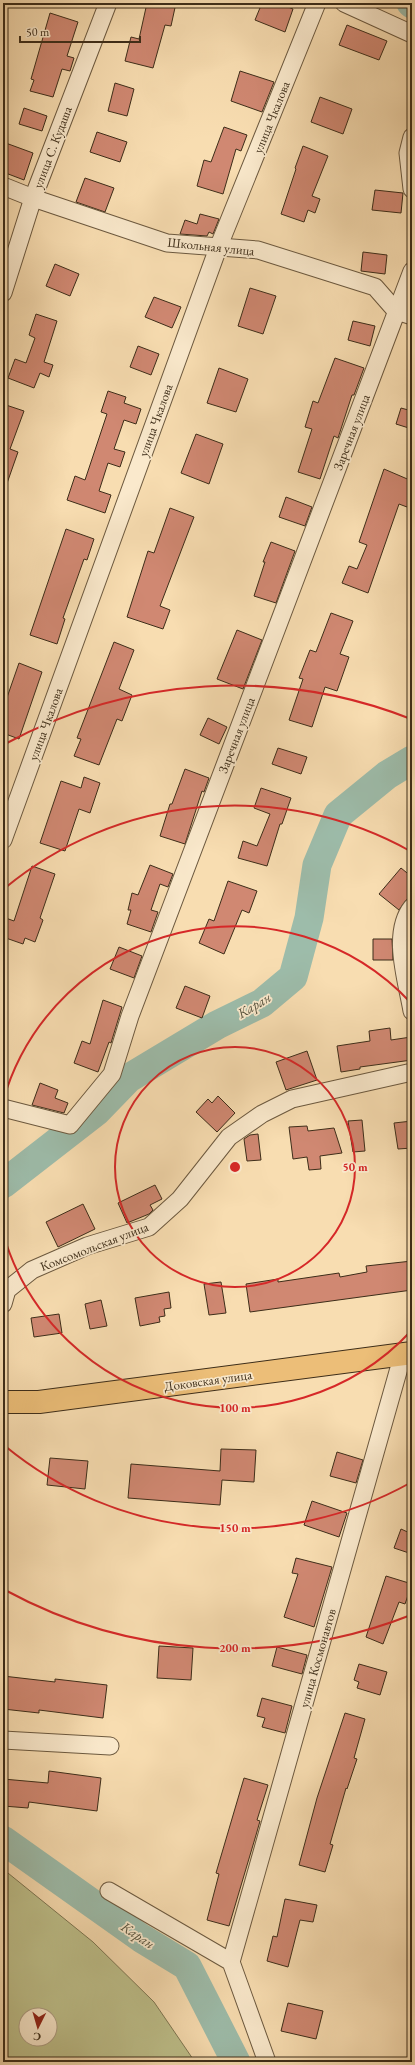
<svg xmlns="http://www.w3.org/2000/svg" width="415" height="2065" viewBox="0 0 415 2065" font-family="'EB Garamond',serif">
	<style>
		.green { fill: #bec08b; stroke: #7e7652; fill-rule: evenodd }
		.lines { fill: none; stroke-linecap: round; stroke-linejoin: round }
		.river { stroke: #9dbcaa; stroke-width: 29 }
		.building { fill: #d08872; stroke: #3d2d19 }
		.minor-casing { stroke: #6c593f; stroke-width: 19 }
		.major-casing { stroke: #3d2d19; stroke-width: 24 }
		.minor { stroke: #fae9cc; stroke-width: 17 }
		.major { stroke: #ecbe78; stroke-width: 22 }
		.ring { fill: none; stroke: #d62828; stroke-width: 2 }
		.labels { text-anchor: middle; stroke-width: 3.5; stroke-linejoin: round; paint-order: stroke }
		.street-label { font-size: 13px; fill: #3d2d19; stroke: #fae9cc }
		.water-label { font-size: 14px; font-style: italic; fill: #55513d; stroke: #fae9cc }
		.centre { fill: #d62828; stroke: #fae9cc; stroke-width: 2 }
		.ring-label { font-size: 12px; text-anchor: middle; font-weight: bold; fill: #d62828; stroke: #fae9cc; stroke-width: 3.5; stroke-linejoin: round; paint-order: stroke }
	</style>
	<rect width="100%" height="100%" fill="#f8ddb1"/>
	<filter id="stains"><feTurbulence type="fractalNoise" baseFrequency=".005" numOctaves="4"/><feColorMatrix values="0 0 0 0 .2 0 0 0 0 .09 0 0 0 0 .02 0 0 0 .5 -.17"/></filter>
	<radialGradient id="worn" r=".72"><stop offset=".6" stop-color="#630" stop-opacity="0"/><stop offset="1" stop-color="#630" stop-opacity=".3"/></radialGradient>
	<path class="green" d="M3 1869 93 1942 154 2002 195 2062H3ZM26 2015H50V2039H26Z"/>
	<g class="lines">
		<g class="river">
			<path d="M411 3 412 4"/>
			<path d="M3 1184 97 1111 129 1078 217 1025 262 1003 293 977 309 918 317 865 338 815 387 775 412 760"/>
			<path d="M3 1840 141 1938 187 1966 236 2062"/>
		</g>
	</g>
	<g class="building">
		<path d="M147 3H176L171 26 165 25 153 68 125 61 131 37 139 39Z"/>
		<path d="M262 3H278L293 9 285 32 255 20Z"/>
		<path d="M50 13 78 22 67 56 74 58 70 71 62 69 53 97 30 91 34 80 31 79Z"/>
		<path d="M347 25 387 41 379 60 339 45Z"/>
		<path d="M240 71 274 82 262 112 231 101Z"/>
		<path d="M115 83 134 89 127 116 108 111Z"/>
		<path d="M320 97 352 109 343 134 311 122Z"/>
		<path d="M24 108 47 116 42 131 19 124Z"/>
		<path d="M224 127 247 135 241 151 236 149 223 194 197 186 204 160 211 162Z"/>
		<path d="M97 132 127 142 120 162 90 152Z"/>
		<path d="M3 142 33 153 24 180 3 172Z"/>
		<path d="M303 146 328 156 312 196 320 199 315 213 308 210 304 222 281 214 296 169 295 168Z"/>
		<path d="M85 178 114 188 105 212 76 202Z"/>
		<path d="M375 190 403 193 401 213 372 210Z"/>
		<path d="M200 214 219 219 213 234 209 232 207 236 180 234 185 220 197 224Z"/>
		<path d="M363 252 387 255 385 274 361 271Z"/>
		<path d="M55 264 79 274 70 296 46 286Z"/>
		<path d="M250 288 276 296 263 334 238 326Z"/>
		<path d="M154 297 181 307 172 328 145 317Z"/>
		<path d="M36 314 57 321 44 362 53 365 49 377 40 373 34 388 8 378 15 359 26 363 35 338 29 335Z"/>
		<path d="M353 321 375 326 370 346 348 340Z"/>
		<path d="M138 346 159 354 151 375 130 367Z"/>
		<path d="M335 358 364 368 354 395H352L338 438 334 436 320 479 298 472 312 429 305 427 313 401 318 403Z"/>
		<path d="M219 368 248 379 236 412 207 403Z"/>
		<path d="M108 391 126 397 124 403 141 409 136 424 124 420 114 449 125 452 120 467 108 463 99 491 111 495 105 513 67 500 75 476 85 480 107 414 101 412Z"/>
		<path d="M3 404 24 411 10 449 18 452 5 489H3Z"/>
		<path d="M401 408 412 411V429L396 424Z"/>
		<path d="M196 434 223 444 209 484 181 473Z"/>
		<path d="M384 469 412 481V493L407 507 399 504 368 593 342 583 349 566 357 569 367 545 359 542Z"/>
		<path d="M286 497 312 507 305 526 279 517Z"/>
		<path d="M170 508 194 517 160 606 170 610 163 629 127 617 148 551 154 553Z"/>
		<path d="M66 529 94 539 87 560 84 559 63 618 65 619 57 644 30 635Z"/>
		<path d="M271 542 295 551 276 603 254 596 265 562H263Z"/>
		<path d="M331 613 353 621 340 654 349 657 337 691 325 687 312 727 289 720 303 679 299 678 310 650 316 652Z"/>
		<path d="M237 630 262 640 243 689 217 679Z"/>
		<path d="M114 642 134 650 119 689 132 695 122 721 117 719 99 765 74 756 81 739 77 738Z"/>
		<path d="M19 663 42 672 19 739 3 733V709Z"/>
		<path d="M208 718 227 727 219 744 200 735Z"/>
		<path d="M278 748 307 757 301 774 272 764Z"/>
		<path d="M185 769 209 778 204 792 202 791 185 844 160 836 170 804H172Z"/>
		<path d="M84 777 100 783 90 813 79 809 65 851 40 843 61 781 81 788Z"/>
		<path d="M261 788 291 798 282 824H280L267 866 238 858 243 841 257 846 270 814 254 808Z"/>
		<path d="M150 865 173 874 168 887 160 884 151 910 158 912 151 932 127 924 131 910H128L132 893 138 895Z"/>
		<path d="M32 866 55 874 40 918 43 920 35 942 25 938 23 944 3 937V917L14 921Z"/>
		<path d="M401 868 412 877V897L407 899 399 910 379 894Z"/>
		<path d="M228 881 257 891 249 913 242 910 224 954 199 943 209 919 214 921Z"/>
		<path d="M373 939H392L393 960H373Z"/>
		<path d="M119 947 142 956 134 978 110 969Z"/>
		<path d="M185 986 210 996 202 1018 176 1008Z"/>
		<path d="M103 1000 122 1007 111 1043 109 1042 98 1072 74 1063 82 1041 90 1044Z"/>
		<path d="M390 1028 391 1040 411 1037 412 1060 360 1067V1069L341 1072 337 1046 370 1041 369 1031Z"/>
		<path d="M307 1051 317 1080 286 1090 276 1062Z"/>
		<path d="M40 1083 58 1090 55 1098 68 1103 64 1113 32 1105Z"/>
		<path d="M218 1096 235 1113 217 1132 196 1112 208 1099 212 1103Z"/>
		<path d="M362 1120 365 1151 353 1152 348 1121Z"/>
		<path d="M412 1121V1148L398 1149 394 1123Z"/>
		<path d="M307 1126 308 1131 334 1128 342 1153 320 1156 321 1169 309 1170 307 1157 293 1159 289 1127Z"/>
		<path d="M258 1134 261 1160 247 1161 244 1139 250 1135Z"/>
		<path d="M155 1185 162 1199 150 1205 153 1210 149 1214 127 1223 118 1203Z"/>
		<path d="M83 1204 95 1229 58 1247 46 1222Z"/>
		<path d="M412 1261V1290L250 1312 246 1284 278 1279V1282L339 1273 340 1277 367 1272 366 1266Z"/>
		<path d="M221 1282 226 1313 209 1315 204 1284Z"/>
		<path d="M169 1292 171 1308 164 1309 165 1316 159 1317 160 1322 140 1326 135 1298Z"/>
		<path d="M101 1300 107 1326 90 1329 85 1304Z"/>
		<path d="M59 1314 62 1333 34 1337 31 1318Z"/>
		<path d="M221 1449 256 1450 254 1482 222 1480 220 1505 128 1498 131 1464 220 1471Z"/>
		<path d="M337 1452 363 1460 356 1483 330 1476Z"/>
		<path d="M50 1458 88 1461 85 1489 47 1485Z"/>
		<path d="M312 1501 347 1513 339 1537 304 1525Z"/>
		<path d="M401 1529 412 1534V1554L394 1548Z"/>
		<path d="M296 1558 332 1567 314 1627 284 1617 298 1574 292 1573Z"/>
		<path d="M386 1576 412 1584 405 1604 399 1602 383 1644 366 1637Z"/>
		<path d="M159 1646 193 1648 191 1680 157 1678Z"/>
		<path d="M277 1647 307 1655 302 1674 272 1666Z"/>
		<path d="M359 1664 387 1672 380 1695 357 1688 359 1682 354 1680Z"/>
		<path d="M3 1676 55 1682V1679L107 1685 103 1718 39 1710V1713L3 1709Z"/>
		<path d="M262 1698 292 1706 285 1733 262 1727 265 1718 257 1716Z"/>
		<path d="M345 1713 365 1719 354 1758 357 1759 347 1789 346 1788 330 1844 333 1845 325 1872 299 1865 317 1798Z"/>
		<path d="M49 1771 101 1778 97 1811 29 1802 28 1808 3 1806V1779L48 1783Z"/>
		<path d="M244 1778 268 1785 257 1820 260 1821 256 1835 229 1926 207 1920 219 1874 216 1873Z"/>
		<path d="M285 1899 317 1905 313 1922 300 1920 288 1967 267 1961 273 1936 277 1937Z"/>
		<path d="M288 2003 323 2011 316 2039 281 2031Z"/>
	</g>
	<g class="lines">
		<g class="minor-casing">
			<g id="minor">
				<path d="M344 3 412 34"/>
				<path d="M412 137 408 153 412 189"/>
				<path d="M3 186 33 198 167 243 258 250 375 287 396 311 412 316"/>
				<path d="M3 293 33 198 108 3"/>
				<path d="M3 840 218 248 317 3"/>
				<path d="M412 907C391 933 407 981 412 1011"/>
				<path d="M3 1108 70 1125 112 1074 130 1016 412 271"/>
				<path d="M3 1304 7 1290 32 1270 87 1246 149 1227 180 1199 229 1137 262 1114 292 1099 412 1072"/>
				<path d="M3 1740 110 1746"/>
				<path d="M109 1891 231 1962 267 2062"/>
				<path d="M231 1962 403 1354"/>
			</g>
		</g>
		<g class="major-casing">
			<path id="major" d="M3 1402H39L412 1353"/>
		</g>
		<use href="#minor" class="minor"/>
		<use href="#major" class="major"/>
	</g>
	<g class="ring">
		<circle cx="235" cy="1167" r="120"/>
		<path d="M411 1331A241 241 0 0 1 3 1233M3 1101A241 241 0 0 1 411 1003"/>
		<path d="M410 1483A361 361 0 0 1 5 1446M5 888A361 361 0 0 1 410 851"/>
		<path d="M411 1615A481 481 0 0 1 5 1590M5 744A481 481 0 0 1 411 719"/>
	</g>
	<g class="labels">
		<g class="street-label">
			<text transform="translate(271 117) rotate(-68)" y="5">улица Чкалова</text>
			<text transform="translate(52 147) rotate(-69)" y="5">улица С. Кудаша</text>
			<text transform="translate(211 246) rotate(6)" y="5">Школьная улица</text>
			<text transform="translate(155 420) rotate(-70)" y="5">улица Чкалова</text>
			<text transform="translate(351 432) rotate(-69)" y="5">Заречная улица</text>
			<text transform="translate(45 724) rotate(-70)" y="5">улица Чкалова</text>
			<text transform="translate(236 735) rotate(-69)" y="5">Заречная улица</text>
			<text transform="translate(94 1246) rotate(-21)" y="5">Комсомольская улица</text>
			<text transform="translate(208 1380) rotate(-8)" y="5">Доковская улица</text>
			<text transform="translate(317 1658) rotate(-74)" y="5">улица Космонавтов</text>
		</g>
		<g class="water-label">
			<text transform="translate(254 1005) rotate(-31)" y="5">Каран</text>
			<text transform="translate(138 1935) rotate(34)" y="5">Каран</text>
		</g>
	</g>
	<circle cx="235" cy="1167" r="6" class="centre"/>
	<g class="ring-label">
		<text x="355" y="1171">50 m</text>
		<text x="235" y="1412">100 m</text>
		<text x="235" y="1532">150 m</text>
		<text x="235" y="1652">200 m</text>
	</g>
	<rect width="415" height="2065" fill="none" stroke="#f8ddb1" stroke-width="16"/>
	<rect x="4" y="4" width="407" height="2057" fill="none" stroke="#3d2d19" stroke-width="2"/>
	<rect x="8" y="8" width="399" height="2049" fill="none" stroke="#3d2d19"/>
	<g transform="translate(38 2027) rotate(185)"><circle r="19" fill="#fae9cc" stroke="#ae9e84"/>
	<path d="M0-3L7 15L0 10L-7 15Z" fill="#8f2418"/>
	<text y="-6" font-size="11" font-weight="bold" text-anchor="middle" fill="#3d2d19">С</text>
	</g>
	<path d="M20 36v6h120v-6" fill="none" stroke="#3d2d19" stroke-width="2"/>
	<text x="26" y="36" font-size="12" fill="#3d2d19" stroke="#fae9cc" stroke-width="3" paint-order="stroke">50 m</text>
	<rect width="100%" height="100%" filter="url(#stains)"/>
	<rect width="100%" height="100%" fill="url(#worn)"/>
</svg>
